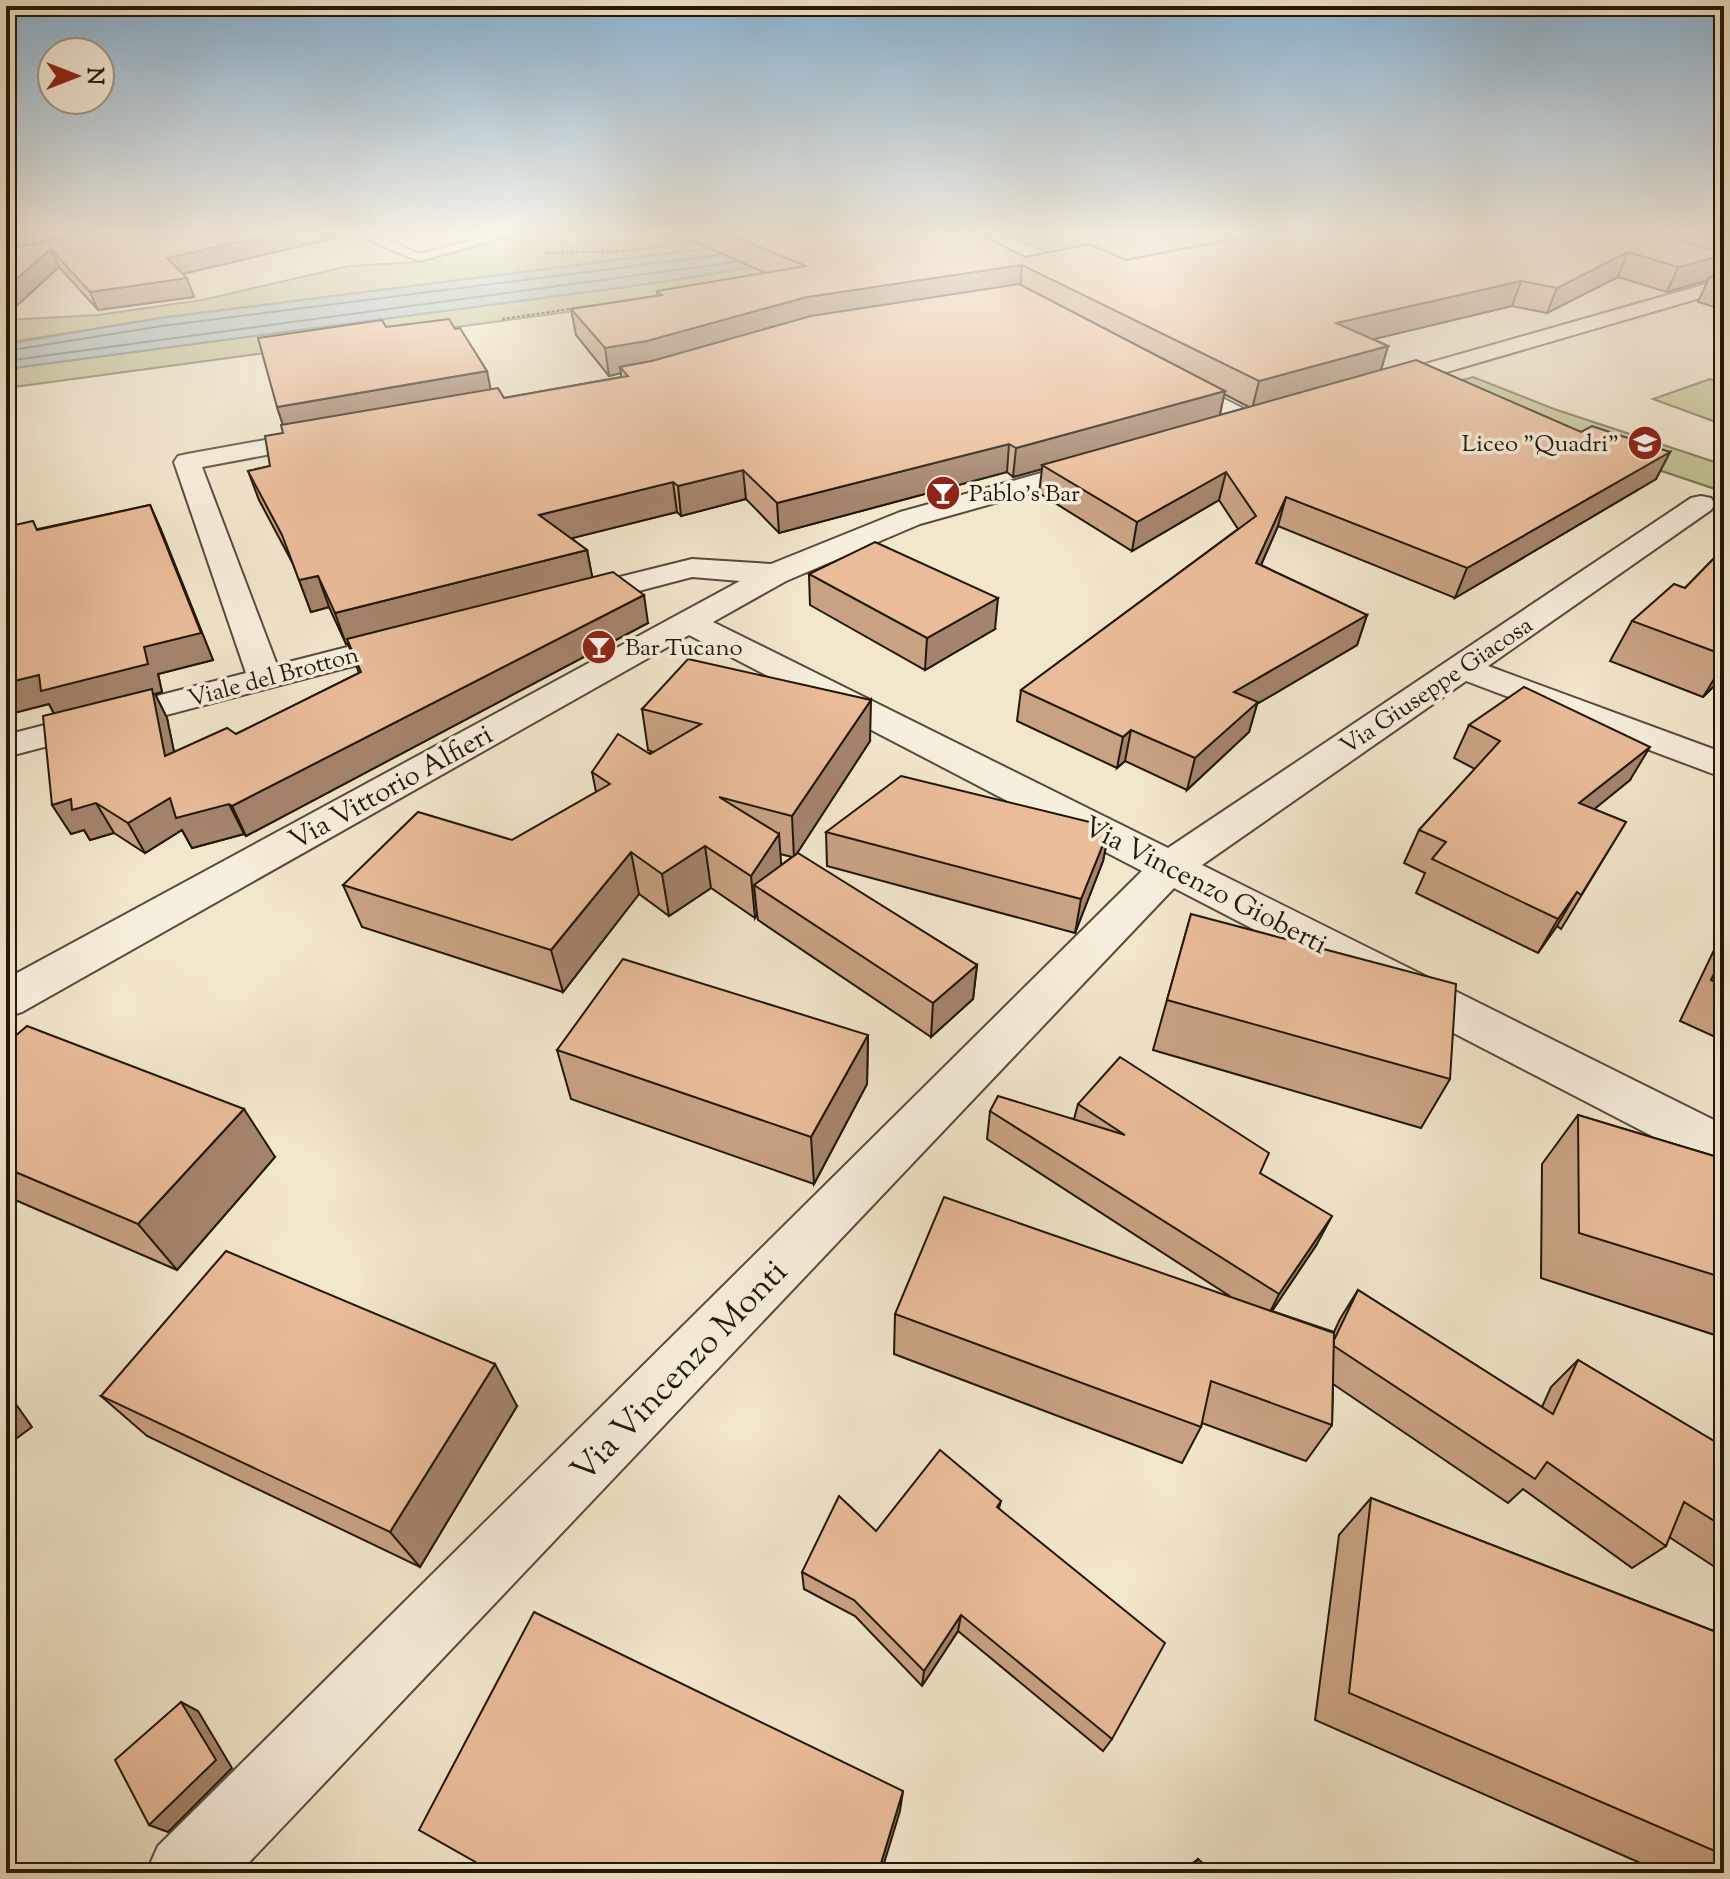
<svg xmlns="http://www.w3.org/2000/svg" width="1730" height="1879" viewBox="0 0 1730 1879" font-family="'Sorts Mill Goudy',serif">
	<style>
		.green { fill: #c0c393; stroke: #716d4e; stroke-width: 2 }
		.water { fill: #a1bcc2; stroke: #6e7a78; stroke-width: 2 }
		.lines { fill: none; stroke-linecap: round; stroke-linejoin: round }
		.shore { stroke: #626a66; stroke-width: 2 }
		.service-casing { stroke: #564b3a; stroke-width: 4 }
		.minor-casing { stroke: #564b3a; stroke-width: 4 }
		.path { stroke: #221709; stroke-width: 2; stroke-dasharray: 3 2; stroke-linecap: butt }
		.service { fill: #f7efdd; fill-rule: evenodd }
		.minor { fill: #f7efdd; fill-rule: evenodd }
		.wall { fill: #c9a284; stroke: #221709; stroke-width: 2; fill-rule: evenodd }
		.shaded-wall { fill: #a4846c; stroke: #221709; stroke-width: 2 }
		.building { fill: #eabc9a; stroke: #221709; stroke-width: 2 }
		.labels { text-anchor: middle; stroke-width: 7; stroke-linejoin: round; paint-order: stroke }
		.far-poi-label { font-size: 24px; fill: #221709; stroke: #f7efdd; text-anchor: start }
		.far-street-label { font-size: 24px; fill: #221709; stroke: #f7efdd }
		.street-label { font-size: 28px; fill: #221709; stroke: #f7efdd }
		.near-street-label { font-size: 34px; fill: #221709; stroke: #f7efdd }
	</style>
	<rect width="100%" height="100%" fill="#f2e6cb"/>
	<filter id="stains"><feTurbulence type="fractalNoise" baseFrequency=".0025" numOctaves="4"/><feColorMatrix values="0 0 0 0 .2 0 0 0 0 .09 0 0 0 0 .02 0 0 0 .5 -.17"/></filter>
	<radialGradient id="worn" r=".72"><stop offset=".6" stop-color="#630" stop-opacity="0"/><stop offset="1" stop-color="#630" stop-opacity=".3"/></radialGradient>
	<g class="green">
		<path d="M527 233H594L613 244 686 233 749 243 161 318 6 343V320L98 315 202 300 349 266 419 262Z"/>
		<path d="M948 233H1303L1128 281 1013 239 1030 234 678 297 6 388V369L662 282Z"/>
		<path d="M1473 377 1554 409 1724 465V492L1424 391Z"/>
		<path d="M1710 379 1724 384V425L1653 399Z"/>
	</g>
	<path class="water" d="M749 243 788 261 662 282 6 369V344L161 318Z"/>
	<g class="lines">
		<g class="shore">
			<path d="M6 351 162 326 719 255"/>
			<path d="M6 361 735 262"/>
		</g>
		<g class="service-casing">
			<path id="service" d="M361 233H370L420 254 500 233H518L419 261 361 237Z"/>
		</g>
		<g class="minor-casing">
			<g id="minor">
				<path d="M1724 279V291L1385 390H1369L1365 385 1369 380Z"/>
				<path d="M1169 371 1260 417 1264 422 1260 427H1242L1161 383 1157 378 1161 373Z"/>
				<path d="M326 429 335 432 339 437 335 442 202 467 277 665 410 631 422 634 427 641 422 648 6 757V735L246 673 174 462 178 456 187 454Z"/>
				<path d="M1099 457 1109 459 1112 465 1109 471 920 524 786 581 713 622 1168 848 1691 498 1701 496 1711 498 1715 504 1711 510 1488 666 1724 753V778L1466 681 1202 865 1724 1125V1171L1706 1164 1174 888 239 1873H146L158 1846 1142 871 689 635 22 1012 6 1017V979L740 581 692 577 570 609 559 606 554 599 559 592 692 559 771 564 900 512Z"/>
			</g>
		</g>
		<g class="path">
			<path d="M975 237 994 233"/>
			<path d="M546 253 625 251 700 241"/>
			<path d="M502 319 651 297"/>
		</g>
		<use href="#service" class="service"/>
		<use href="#minor" class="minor"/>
	</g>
	<g class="wall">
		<path d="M6 233H355L182 274 194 297 98 310 59 267 13 309 6 310Z"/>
		<path d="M674 233H976L1025 257 1126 260 1266 233H1724V263H1722L1717 274 1724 272V310L1698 302 1708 280 1667 292 1618 277 1547 313 1512 306 1373 339 1388 346 1381 370 1581 432 1670 452 1656 479 1455 598 1278 526 1261 565 1367 615 1357 645 1257 704 1249 732 1187 790 1125 761 1117 768 1017 721 1021 690 1238 529 1219 500 1132 551 1039 493 1042 469 1013 477 1007 472 779 533 746 499 681 516 677 512 571 538 587 550 592 577 648 623 246 836 244 834 192 848 182 830 145 853 114 833 90 840 84 830 71 834 54 714 49 704 6 715V527L38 529 150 505 161 530 213 660 158 674 162 692 155 694 167 718 174 752 236 734 359 673 348 644H346L329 607 311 612 293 564 259 500 248 471 270 466 283 433V425L277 407 386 327 504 398 621 377V373L609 376 576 335 571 309 657 296V291L766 273ZM1224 394 1249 407 1220 415Z"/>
		<path d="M1724 350V364L1718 362Z"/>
		<path d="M1724 548V676L1703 697 1610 661 1632 621 1685 588Z"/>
		<path d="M809 574 995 629 925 670 810 605Z"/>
		<path d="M642 709 870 741 797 853 977 965 973 999 931 1037 758 920 757 914 755 918 711 888 669 916 639 894 563 992 362 927 343 885 512 840 596 792 592 772 653 752 648 750ZM780 854 792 857 781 865Z"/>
		<path d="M1469 725 1630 780 1594 809 1626 822 1561 929 1557 926 1538 953 1416 893 1425 873 1404 863 1419 830 1475 769 1454 758Z"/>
		<path d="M1110 827 1103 861 1075 933 827 866 826 832Z"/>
		<path d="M1191 914 1450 1079 1421 1128 1153 1050Z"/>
		<path d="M1724 937V1041L1680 1021 1714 950Z"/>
		<path d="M868 1035 867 1084 814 1184 571 1099 557 1050Z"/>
		<path d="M6 1044 275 1157 177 1270 6 1196Z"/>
		<path d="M1078 1104 1260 1173 1317 1244 1272 1311 1334 1332 1340 1319 1358 1290 1542 1407 1551 1387 1578 1360 1724 1447V1573L1669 1537 1666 1546 1632 1568 1523 1489 1508 1503 1333 1384 1332 1425 1306 1461 1202 1423 1201 1427 1182 1463 894 1354 895 1314 1228 1295 987 1139 990 1111 1074 1119Z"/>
		<path d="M1578 1115 1724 1159V1338L1541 1278 1542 1164Z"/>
		<path d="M101 1396 517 1406 420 1567 147 1436Z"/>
		<path d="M1371 1498 1724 1635V1873H1663L1315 1720 1339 1535Z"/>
		<path d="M1001 1501 999 1508 1112 1739 1103 1751 958 1631 922 1686 855 1616 804 1589 802 1572 876 1531Z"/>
		<path d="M1198 1859 1213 1873H1185L1190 1865Z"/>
	</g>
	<g class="shaded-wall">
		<path d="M6 233H95L6 250Z"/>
		<path d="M277 233H355L174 276 167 258Z"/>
		<path d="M51 249 59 267 13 309 6 310V288Z"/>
		<path d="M1628 252 1618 277 1547 313 1557 288Z"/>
		<path d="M1724 255V259L1715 278 1710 277 1708 280 1667 292 1678 267Z"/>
		<path d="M1022 265 1020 290 620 367 621 373 609 376 605 348 807 297Z"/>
		<path d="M187 278 194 297 98 310 90 292Z"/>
		<path d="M1521 281 1512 306 1329 350 1336 323Z"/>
		<path d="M1388 346 1380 373 1252 409 1259 381Z"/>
		<path d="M487 371 492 396 286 434 277 407Z"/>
		<path d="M1225 391 1219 418 1042 465V469L1013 477 1016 448Z"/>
		<path d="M1009 444 1007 472 779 533 777 503Z"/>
		<path d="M1670 452 1656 479 1455 598 1467 568Z"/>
		<path d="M743 470 746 499 681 516 678 486Z"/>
		<path d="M1226 472 1219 500 1132 551 1137 522Z"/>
		<path d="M673 482 677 512 545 545 539 515Z"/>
		<path d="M1286 497 1278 526 1249 592 1256 563Z"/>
		<path d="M150 505 161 530 213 660 158 674 162 692 155 694 167 718 181 785 57 719 49 704 6 715V683L144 647Z"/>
		<path d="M587 550 593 581 346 644 335 613Z"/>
		<path d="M318 576 329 607 311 612 299 580Z"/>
		<path d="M644 595 648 623 246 836 232 806Z"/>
		<path d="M998 598 995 629 925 670 927 638Z"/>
		<path d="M1367 615 1357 645 1257 704 1249 732 1187 790 1195 758 1234 692Z"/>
		<path d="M1724 663V676L1703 697Z"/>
		<path d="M871 700 870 741 794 858 792 816Z"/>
		<path d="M1131 730 1125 761 1117 768 1123 737Z"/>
		<path d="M1650 747 1630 780 1560 837 1579 803Z"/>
		<path d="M170 798 229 804 244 834 192 848 182 830 145 853 128 823Z"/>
		<path d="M71 799 96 803 114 833 90 840 84 830 71 834 52 805Z"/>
		<path d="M1110 827 1103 861 1075 933 1081 899Z"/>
		<path d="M779 834 782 876 754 885 757 914 755 918 751 876Z"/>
		<path d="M705 846 711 888 669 916 662 874Z"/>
		<path d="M631 852 639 894 563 992 551 950Z"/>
		<path d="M1577 892 1557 926 1538 953 1558 919Z"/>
		<path d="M977 965 973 999 931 1037 933 1003Z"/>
		<path d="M868 1035 867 1084 814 1184 811 1137Z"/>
		<path d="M244 1109 275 1157 177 1270 138 1224Z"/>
		<path d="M1332 1216 1317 1244 1266 1320 1279 1294Z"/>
		<path d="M495 1364 517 1406 420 1567 390 1532Z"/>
		<path d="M6 1390 32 1427 6 1446Z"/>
		<path d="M6 1596 12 1607 6 1612Z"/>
		<path d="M961 1615 958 1631 922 1686 924 1671Z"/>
		<path d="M181 1702 198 1711 232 1768 168 1832 149 1825Z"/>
		<path d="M903 1791 900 1811 881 1873H878Z"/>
	</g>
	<g class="building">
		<path d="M91 233H277L167 258 187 278 90 292 51 249 6 288V249Z"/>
		<path d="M726 233H976L1025 257 1089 244 1126 260 1266 233H1651L1724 253V255L1678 267 1628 252 1557 288 1521 281 1336 323 1388 346 1259 381 1022 265 807 297 647 341 605 348 571 309 662 295 657 291 806 266Z"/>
		<path d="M1712 233H1724V236Z"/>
		<path d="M1724 272V281L1710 277Z"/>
		<path d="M1019 284 1225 391 1016 448 1009 444 777 503 743 470 678 486 673 482 539 515 587 550 335 613 318 576 299 580 282 535 248 471 270 466 265 436 283 433 281 425 498 388 504 398 628 376 620 367 652 361 811 316Z"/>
		<path d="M449 319 455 329 460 328 487 371 277 407 258 338 382 320 386 327Z"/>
		<path d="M1416 360 1581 432 1592 426 1670 452 1467 568 1286 497 1256 563 1367 615 1234 692 1258 702 1195 758 1131 730 1123 737 1021 690 1256 516 1226 472 1137 522 1042 465Z"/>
		<path d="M150 505 201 633 144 647 148 664 41 691 39 675 6 683V527L33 521 37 530Z"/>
		<path d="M875 542 998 598 927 638 809 574Z"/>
		<path d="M1724 548V655L1632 621 1674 584 1685 588Z"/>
		<path d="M613 572 644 595 232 806 229 804 176 818 170 798 128 823 96 803 72 810 71 799 52 805 43 716 152 689 165 756 227 728 236 734 361 672 347 639Z"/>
		<path d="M688 659 871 700 792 816 719 797 779 834 751 876 705 846 662 874 631 852 551 950 343 885 418 812 512 840 610 784 592 772 618 734 650 754 701 724 642 709Z"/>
		<path d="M1524 687 1650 747 1579 803 1626 822 1581 895 1577 892 1558 919 1432 859 1446 842 1419 830 1500 741 1469 725Z"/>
		<path d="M901 776 1110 827 1081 899 826 832Z"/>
		<path d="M798 853 977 965 933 1003 754 885Z"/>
		<path d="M1191 914 1456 984 1450 1079 1167 1000Z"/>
		<path d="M1724 953V986L1711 980Z"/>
		<path d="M623 959 868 1035 811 1137 557 1050Z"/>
		<path d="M27 1026 244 1109 138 1224 6 1168V1044Z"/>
		<path d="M1120 1057 1269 1153 1260 1173 1332 1216 1279 1294 990 1111 998 1096 1125 1135 1078 1104Z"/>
		<path d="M1578 1115 1724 1159V1278L1579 1233Z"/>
		<path d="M944 1197 1334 1333 1332 1425 1211 1381 1201 1427 895 1314Z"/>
		<path d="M226 1251 495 1364 390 1532 101 1396Z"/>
		<path d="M1358 1290 1553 1414 1578 1360 1724 1447V1527L1684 1502 1666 1546 1547 1462 1535 1479 1334 1346V1340Z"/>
		<path d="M940 1450 1001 1501 997 1507 1165 1643 1112 1739 961 1615 924 1671 854 1600 802 1572 839 1496 876 1531Z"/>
		<path d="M1371 1498 1724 1635V1855L1349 1693Z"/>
		<path d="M534 1612 903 1791 878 1873H495L419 1830Z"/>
		<path d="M181 1702 216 1760 149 1825 115 1760Z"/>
		<path d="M1198 1859 1213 1873H1191Z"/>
	</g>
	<linearGradient id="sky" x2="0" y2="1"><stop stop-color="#8bb7d9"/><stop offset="0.47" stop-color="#f9f4e8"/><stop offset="1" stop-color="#f9f4e8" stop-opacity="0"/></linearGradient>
	<rect width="1730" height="496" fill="url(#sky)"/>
	<defs>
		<g id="school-disc" transform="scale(1.8)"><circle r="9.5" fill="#8f2418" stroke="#f7efdd"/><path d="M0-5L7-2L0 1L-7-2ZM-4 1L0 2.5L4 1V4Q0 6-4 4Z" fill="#fff"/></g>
		<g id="bar-disc" transform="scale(1.8)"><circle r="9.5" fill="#8f2418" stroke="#f7efdd"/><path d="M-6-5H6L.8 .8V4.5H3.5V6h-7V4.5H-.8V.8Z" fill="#fff"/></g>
	</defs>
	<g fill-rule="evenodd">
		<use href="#school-disc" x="1645" y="443"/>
		<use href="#bar-disc" x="943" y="493"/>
		<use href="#bar-disc" x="599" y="647"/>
	</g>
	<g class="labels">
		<g class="far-poi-label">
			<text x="1619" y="451" text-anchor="end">Liceo "Quadri"</text>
			<text x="969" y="501">Pablo's Bar</text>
			<text x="625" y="655">Bar Tucano</text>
		</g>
		<g class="far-street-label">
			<text transform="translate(273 676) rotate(-15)" y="8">Viale del Brotton</text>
			<text transform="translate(1436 685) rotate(-34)" y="8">Via Giuseppe Giacosa</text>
		</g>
		<g class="street-label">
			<text transform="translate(390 786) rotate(-29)" y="10">Via Vittorio Alfieri</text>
			<text transform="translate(1206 884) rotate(27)" y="10">Via Vincenzo Gioberti</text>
		</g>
		<g class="near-street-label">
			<text transform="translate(678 1370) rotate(-46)" y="12">Via Vincenzo Monti</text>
		</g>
	</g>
	<rect width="1730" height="1879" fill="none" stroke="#f2e6cb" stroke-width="32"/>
	<rect x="8" y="8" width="1714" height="1863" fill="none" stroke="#221709" stroke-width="4"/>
	<rect x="16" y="16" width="1698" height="1847" fill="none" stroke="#221709" stroke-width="2"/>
	<g transform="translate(76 76) rotate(90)"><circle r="38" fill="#f7efdd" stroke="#a29988" stroke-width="2"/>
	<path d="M0-6L14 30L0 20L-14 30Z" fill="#8f2418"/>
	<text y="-12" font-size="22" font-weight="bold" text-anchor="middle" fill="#221709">N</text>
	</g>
	<rect width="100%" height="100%" filter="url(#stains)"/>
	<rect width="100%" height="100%" fill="url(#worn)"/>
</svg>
